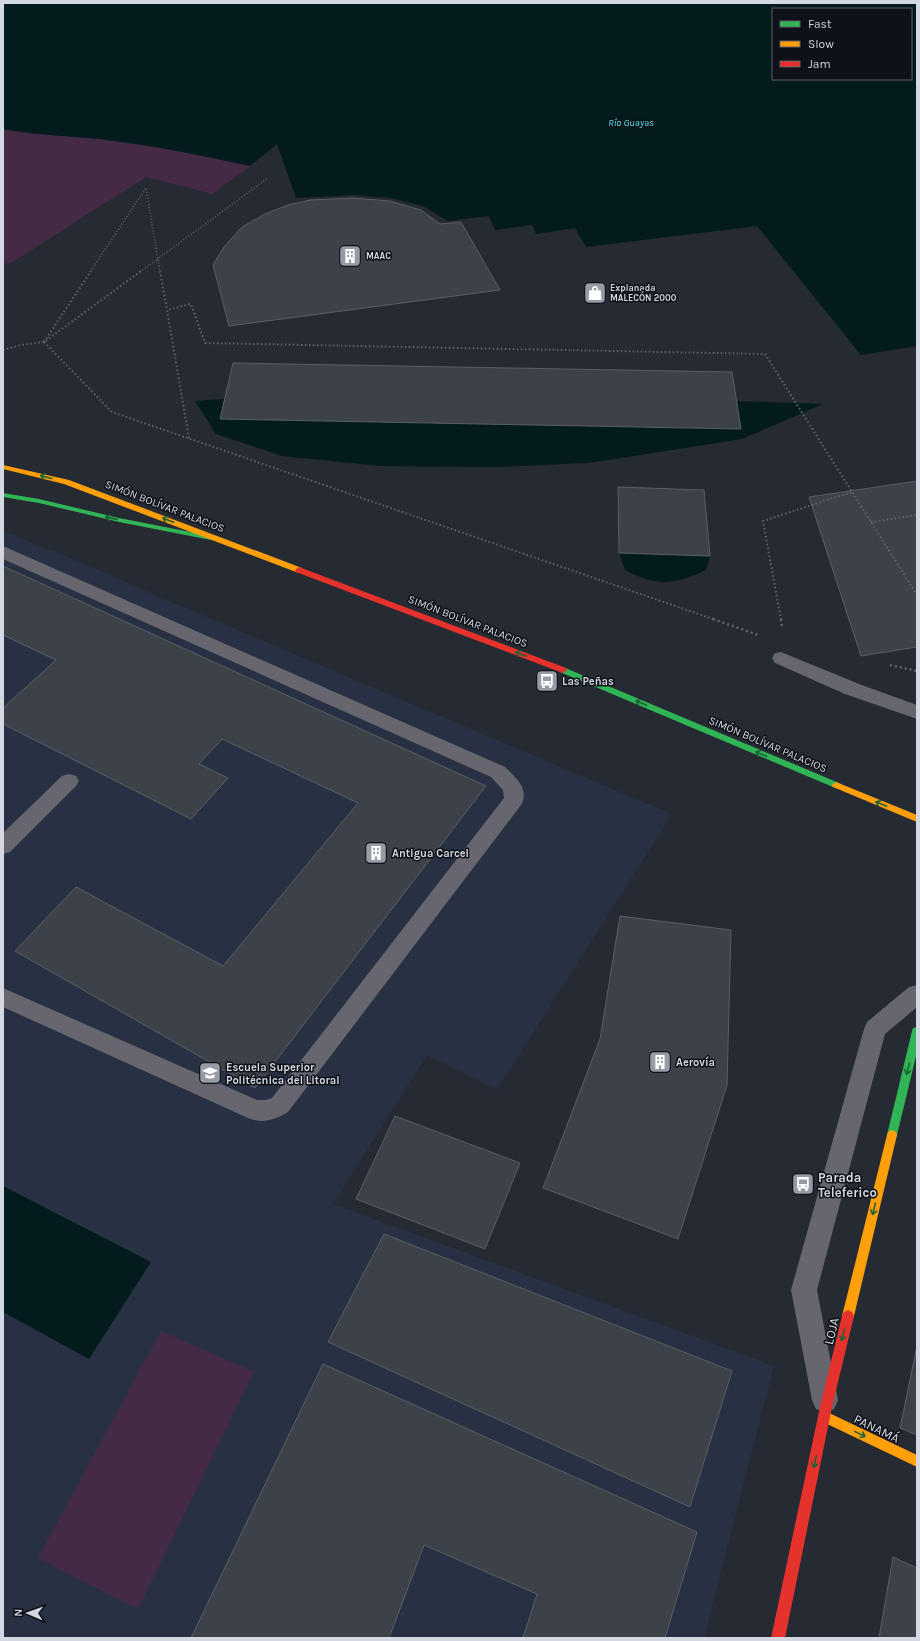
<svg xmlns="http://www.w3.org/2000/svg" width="920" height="1641" viewBox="0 0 920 1641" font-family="Karla,sans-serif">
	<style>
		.built { fill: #283143 }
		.green { fill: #452a46 }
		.water { fill: #031b1d; fill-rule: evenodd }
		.building { fill: #3c4248; stroke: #595f65 }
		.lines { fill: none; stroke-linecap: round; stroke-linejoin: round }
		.path-far2 { stroke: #63646b; stroke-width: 1.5; stroke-dasharray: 1 2; stroke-linecap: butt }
		.path-far1 { stroke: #63646b; stroke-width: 2; stroke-dasharray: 1.5 2.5; stroke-linecap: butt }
		.path { stroke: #63646b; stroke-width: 2.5; stroke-dasharray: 2 3; stroke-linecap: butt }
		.lane { fill: #67666f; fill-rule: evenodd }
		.fast { fill: #30b455; fill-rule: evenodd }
		.slow { fill: #ff9f0a; fill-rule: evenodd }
		.jam { fill: #e5322d; fill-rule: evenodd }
		.path-bridge-far1 { stroke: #63646b; stroke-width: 1.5; stroke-dasharray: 1 2; stroke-linecap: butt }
		.path-bridge { stroke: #63646b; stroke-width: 2; stroke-dasharray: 1.5 2.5; stroke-linecap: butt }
		.oneway { stroke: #1f6236 }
		.labels { text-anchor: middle; stroke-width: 3; stroke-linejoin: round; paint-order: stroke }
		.far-poi-label { font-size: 9px; font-weight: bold; fill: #d3d8e2; stroke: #0e1117; text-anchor: start }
		.far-water-label { font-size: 10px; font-style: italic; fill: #5be6ef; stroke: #0e1117 }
		.street-label { font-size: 11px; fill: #d3d8e2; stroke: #0e1117 }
		.poi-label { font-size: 11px; font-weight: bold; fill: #d3d8e2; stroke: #0e1117; text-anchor: start }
		.near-poi-label { font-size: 13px; font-weight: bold; fill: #d3d8e2; stroke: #0e1117; text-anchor: start }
		.near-street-label { font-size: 13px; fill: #d3d8e2; stroke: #0e1117 }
	</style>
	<rect width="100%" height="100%" fill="#262a32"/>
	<path class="built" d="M3 531 83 563 169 601 672 814 497 1090 427 1055 333 1204 774 1366 704 1638H3Z"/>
	<g class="green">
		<path d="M3 129C40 136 78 136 115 141 160 147 205 156 250 166L212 194 146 177 11 263 3 264Z"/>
		<path d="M161 1331 254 1372 138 1609 38 1558Z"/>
	</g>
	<g class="water">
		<path d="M3 3H917V346L861 355 757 226 586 247 575 228 536 234 532 225 495 230 489 216 448 221 423 206 390 198 354 195 296 198 277 144 250 166C205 156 160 147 115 141 78 136 40 136 3 129ZM773 9H911V79H773Z"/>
		<path d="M224 399 220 419 740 429 737 401 823 404 742 439 589 463 497 467 380 466 282 456 216 434 195 401Z"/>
		<path d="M619 553 710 556 706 570C673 585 658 587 625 570Z"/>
		<path d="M3 1186 151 1262 89 1359 3 1312Z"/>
	</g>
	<g class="building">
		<path d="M353 198 390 201 421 210 440 224 461 222 500 290 229 326 213 265 224 247 242 227 265 214 288 205 310 200Z"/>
		<path d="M233 363 732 372 741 429 220 419Z"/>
		<path d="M917 481V647L861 656 809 497Z"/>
		<path d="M618 487 704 490 710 556 619 553Z"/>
		<path d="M3 566 486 786 255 1088 15 951 76 887 223 966 358 803 222 739 199 764 228 778 191 819 3 724V708L56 660 3 635Z"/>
		<path d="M620 916 731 930 727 1085 678 1239 543 1188 600 1039Z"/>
		<path d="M395 1116 520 1163 485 1249 356 1199Z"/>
		<path d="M384 1234 732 1371 690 1507 328 1342Z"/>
		<path d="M917 1346V1435L900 1428Z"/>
		<path d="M323 1364 697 1532 665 1638H523L537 1594 424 1545 389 1638H191Z"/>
		<path d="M893 1557 917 1568V1638H879Z"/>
	</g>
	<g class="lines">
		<path class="path-far2" d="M140 272 268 178"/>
		<g class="path-far1">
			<path d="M44 342 112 412 716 620"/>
			<path d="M3 350 21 345 44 342 141 271"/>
			<path d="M189 438 167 310 191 304 205 343 765 354 917 595"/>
			<path d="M871 522 917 515"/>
			<path d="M781 620 763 521 852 492"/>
		</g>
		<g class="path">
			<path d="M713 619 758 635"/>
			<path d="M781 619 782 627"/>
			<path d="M890 665 917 671"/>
		</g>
		<g class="lane">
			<path d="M3 546 505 767C516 778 530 789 521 805L288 1112C274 1120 263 1124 248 1118L3 1007V988L257 1100H266L272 1098 504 798 503 790 491 777 3 559Z"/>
			<path d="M781 652 859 684 917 705V719L845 694 775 663 772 658 775 653Z"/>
			<path d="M69 774 76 776 79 781 76 786 10 852 3 854V833L62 776Z"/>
			<path d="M917 985V1007L885 1034 817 1290 838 1400 834 1409 825 1413 816 1409 812 1400 791 1290 864 1029 867 1022 909 987Z"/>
		</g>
		<g class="fast">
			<path d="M3 493 39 499 119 518 211 536 215 538 211 540 119 522 39 503 3 497Z"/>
			<path d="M563 667 839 783 840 785 836 788 833 787 560 672 559 670Z"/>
			<path d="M917 1027V1052L897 1135 896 1138 892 1140 888 1138 887 1135 912 1031 913 1028Z"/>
		</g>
		<g class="slow">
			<path d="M3 465 69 480 302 568 303 570 299 573 296 572 64 484 3 469Z"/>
			<path d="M836 782 917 815V822L833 787 832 785Z"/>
			<path d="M892 1130 896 1132 897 1135 854 1316 852 1320 848 1322 844 1320 842 1316 887 1135 888 1132Z"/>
			<path d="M825 1411 917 1455V1467L821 1421 819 1417 821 1413Z"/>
		</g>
		<g class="jam">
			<path d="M299 567 566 668 567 670 563 673 560 672 296 572 295 570Z"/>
			<path d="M848 1310 852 1312 854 1316 832 1407 785 1638H771L820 1407 842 1316 844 1312Z"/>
		</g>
		<path class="path-bridge-far1" d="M90 272 146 188 160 272"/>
		<g class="path-bridge">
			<path d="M160 271 167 310"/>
			<path d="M44 342 91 271"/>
		</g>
	</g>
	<defs><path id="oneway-shaft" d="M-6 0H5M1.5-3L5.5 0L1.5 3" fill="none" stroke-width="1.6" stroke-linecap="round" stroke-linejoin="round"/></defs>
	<g class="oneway">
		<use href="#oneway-shaft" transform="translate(46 477) rotate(-165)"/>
		<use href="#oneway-shaft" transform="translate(111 518) rotate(-167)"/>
		<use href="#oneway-shaft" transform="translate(168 520) rotate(-159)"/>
		<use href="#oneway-shaft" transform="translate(521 654) rotate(-159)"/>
		<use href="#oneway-shaft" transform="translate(641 703) rotate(-157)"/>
		<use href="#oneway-shaft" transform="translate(761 754) rotate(-157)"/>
		<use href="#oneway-shaft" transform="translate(881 804) rotate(-157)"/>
		<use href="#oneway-shaft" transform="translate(908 1069) rotate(104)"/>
		<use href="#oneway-shaft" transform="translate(874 1209) rotate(104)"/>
		<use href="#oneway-shaft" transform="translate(843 1335) rotate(104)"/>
		<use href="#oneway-shaft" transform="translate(860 1434) rotate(26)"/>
		<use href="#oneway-shaft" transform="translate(815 1462) rotate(102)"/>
	</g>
	<defs>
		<g id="building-square" transform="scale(1.15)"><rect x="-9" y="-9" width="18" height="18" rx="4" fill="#969ba4" stroke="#0e1117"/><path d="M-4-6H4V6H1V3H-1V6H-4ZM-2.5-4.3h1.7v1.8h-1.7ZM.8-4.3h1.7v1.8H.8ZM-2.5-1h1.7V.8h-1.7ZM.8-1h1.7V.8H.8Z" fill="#fff"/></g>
		<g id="shop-square" transform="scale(1.15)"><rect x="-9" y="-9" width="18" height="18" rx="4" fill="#969ba4" stroke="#0e1117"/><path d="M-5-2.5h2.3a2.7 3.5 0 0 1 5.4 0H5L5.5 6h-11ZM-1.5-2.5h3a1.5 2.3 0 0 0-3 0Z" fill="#fff"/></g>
		<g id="bus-square" transform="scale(1.15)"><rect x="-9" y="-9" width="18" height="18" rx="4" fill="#969ba4" stroke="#0e1117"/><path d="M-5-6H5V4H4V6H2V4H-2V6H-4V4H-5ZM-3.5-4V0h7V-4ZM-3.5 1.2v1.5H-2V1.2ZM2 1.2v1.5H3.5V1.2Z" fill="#fff"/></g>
		<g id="university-square" transform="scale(1.15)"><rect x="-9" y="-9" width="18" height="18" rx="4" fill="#969ba4" stroke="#0e1117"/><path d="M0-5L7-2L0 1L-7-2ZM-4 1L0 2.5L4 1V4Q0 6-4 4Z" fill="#fff"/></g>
	</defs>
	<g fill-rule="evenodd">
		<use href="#building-square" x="350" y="256"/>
		<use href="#shop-square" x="595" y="293"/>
		<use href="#bus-square" x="547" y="681"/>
		<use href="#building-square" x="376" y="853"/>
		<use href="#building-square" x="660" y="1062"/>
		<use href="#university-square" x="210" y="1073"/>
		<use href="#bus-square" x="803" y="1184"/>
	</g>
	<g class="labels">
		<g class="far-poi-label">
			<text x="366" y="259">MAAC</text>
			<text x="610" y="291">Explanada<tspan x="610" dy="10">MALECÓN 2000</tspan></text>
		</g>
		<g class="far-water-label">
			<text x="631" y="126">Río Guayas</text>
		</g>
		<g class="street-label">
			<text transform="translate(165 506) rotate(21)" y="4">SIMÓN BOLÍVAR PALACIOS</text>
			<text transform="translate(468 621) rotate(21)" y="4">SIMÓN BOLÍVAR PALACIOS</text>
			<text transform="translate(768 744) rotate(23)" y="4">SIMÓN BOLÍVAR PALACIOS</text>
		</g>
		<g class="poi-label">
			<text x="562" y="685">Las Peñas</text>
			<text x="392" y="857">Antigua Carcel</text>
			<text x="676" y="1066">Aerovía</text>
			<text x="226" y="1071">Escuela Superior<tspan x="226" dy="13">Politécnica del Litoral</tspan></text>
		</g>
		<g class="near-poi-label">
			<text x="818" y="1182">Parada<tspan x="818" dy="15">Teleferico</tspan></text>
		</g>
		<g class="near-street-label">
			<text transform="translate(831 1331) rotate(-76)" y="5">LOJA</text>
			<text transform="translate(877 1428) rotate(26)" y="5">PANAMÁ</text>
		</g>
	</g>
	<rect width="920" height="1641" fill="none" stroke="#d3d8e2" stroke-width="8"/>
	<rect x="772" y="8" width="140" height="72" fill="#0e1117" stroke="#5d6168"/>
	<rect x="780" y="21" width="20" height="6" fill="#30b455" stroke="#5d6168"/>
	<text x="808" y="28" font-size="12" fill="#d3d8e2">Fast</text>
	<rect x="780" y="41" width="20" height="6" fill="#ff9f0a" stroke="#5d6168"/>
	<text x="808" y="48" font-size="12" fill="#d3d8e2">Slow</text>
	<rect x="780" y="61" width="20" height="6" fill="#e5322d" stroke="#5d6168"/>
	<text x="808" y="68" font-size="12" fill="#d3d8e2">Jam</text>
	<g transform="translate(28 1613) rotate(272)" stroke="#0e1117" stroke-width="3" paint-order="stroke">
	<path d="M0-3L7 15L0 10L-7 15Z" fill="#d3d8e2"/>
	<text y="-6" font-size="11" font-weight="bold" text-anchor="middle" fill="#d3d8e2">N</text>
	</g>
</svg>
